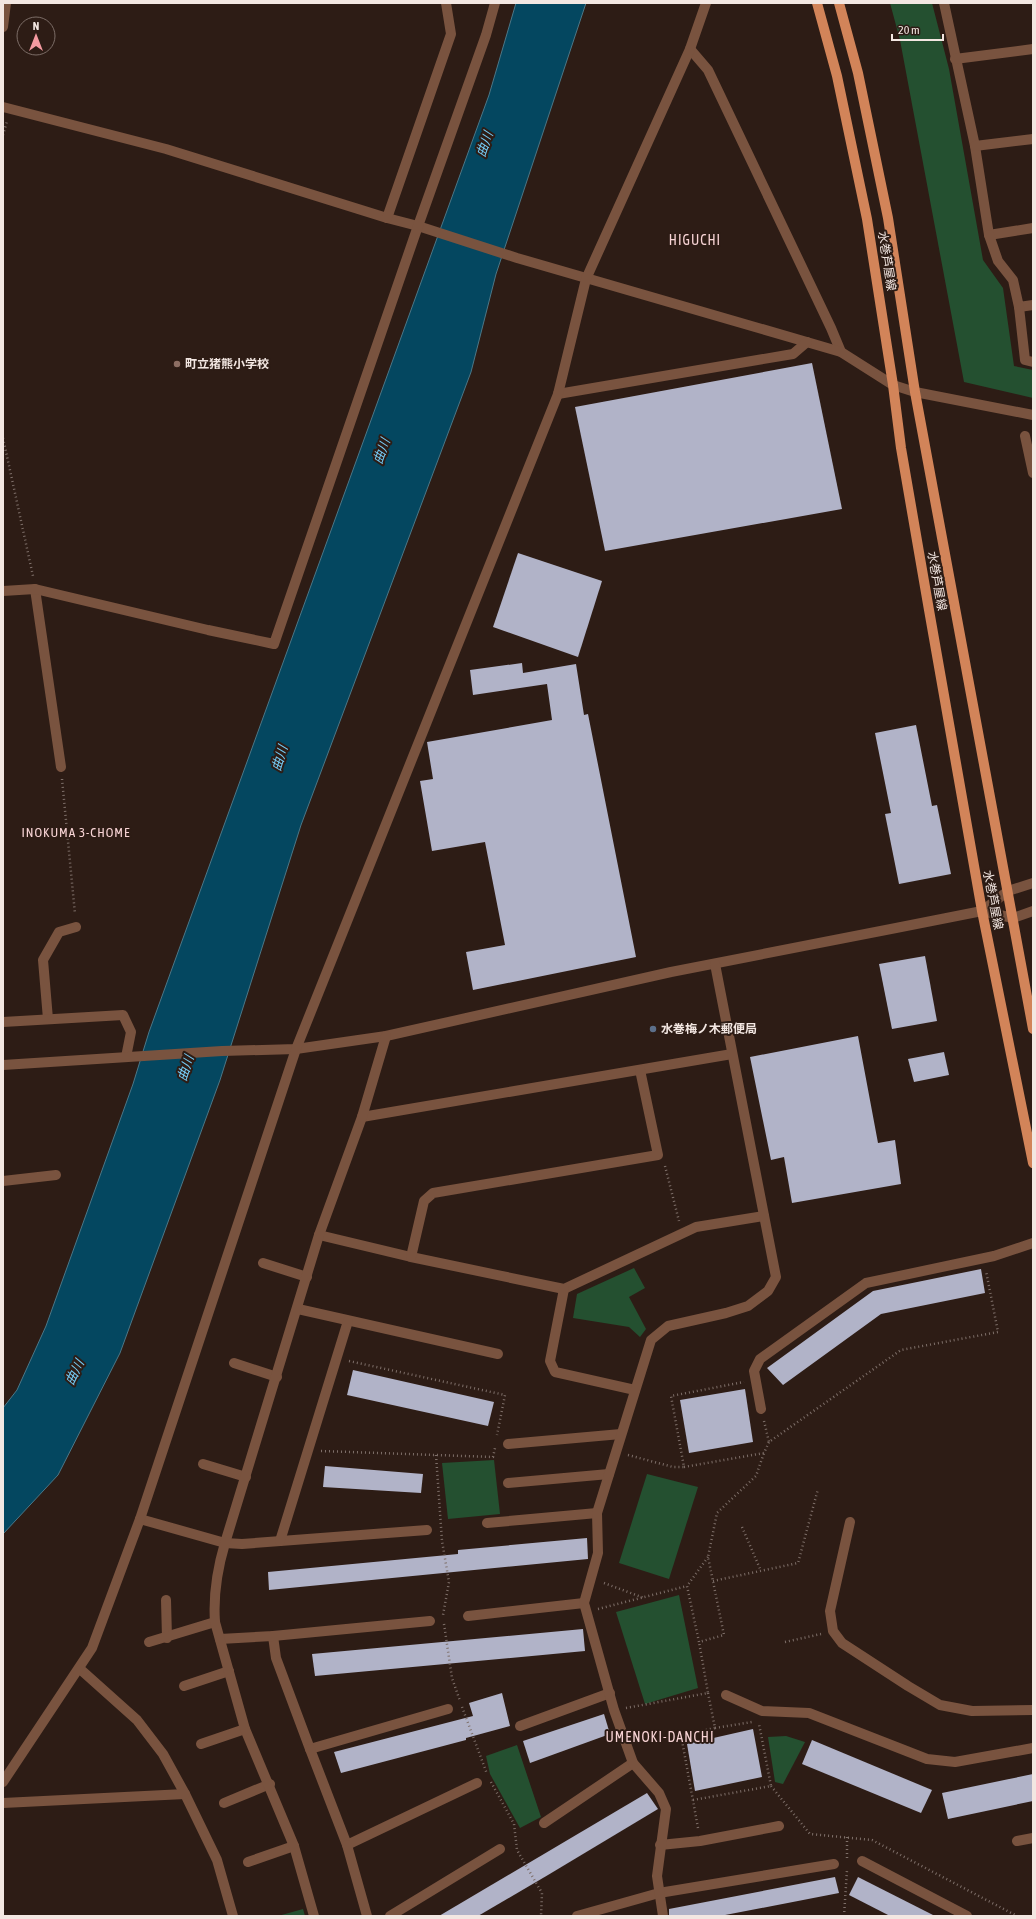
<svg xmlns="http://www.w3.org/2000/svg" width="1036" height="1919" viewBox="0 0 1036 1919" font-family="'Asap Condensed','Noto Sans JP',sans-serif">
	<style>
		.green { fill: #245030 }
		.water { fill: #044760; stroke: #4c7787 }
		.building { fill: #b1b3c8 }
		.lines { fill: none; stroke-linecap: round; stroke-linejoin: round }
		.path { stroke: #7e6f69; stroke-width: 2.5; stroke-dasharray: 1 3; stroke-linecap: butt }
		.minor { stroke: #79533f; stroke-width: 10 }
		.major { stroke: #d28459; stroke-width: 10 }
		.education-dot { fill: #8d6e63; stroke: #2d1c15; stroke-width: 1.5 }
		.service-dot { fill: #5c6f8a; stroke: #2d1c15; stroke-width: 1.5 }
		.labels { text-anchor: middle; stroke-width: 4; stroke-linejoin: round; paint-order: stroke }
		.street-label { font-size: 12px; fill: #f3e7e2; stroke: #2d1c15 }
		.poi-label { font-size: 12px; font-weight: bold; fill: #f3e7e2; stroke: #2d1c15; text-anchor: start }
		.water-label { font-size: 13px; font-style: italic; fill: #75ccf6; stroke: #2d1c15 }
		.neighbourhood-label { font-size: 13px; letter-spacing: 1px; fill: #f8d4d5; stroke: #2d1c15 }
		.quarter-label { font-size: 14px; letter-spacing: 1px; fill: #f8d4d5; stroke: #2d1c15 }
	</style>
	<rect width="100%" height="100%" fill="#2d1c15"/>
	<g class="green">
		<path d="M890 3H932L949 69 983 260 1003 288 1014 366 1033 370V398L964 382 900 40Z"/>
		<path d="M634 1268 645 1288 629 1297 646 1329 640 1337 629 1327 573 1318 577 1294Z"/>
		<path d="M494 1460 500 1514 448 1519 442 1463Z"/>
		<path d="M647 1474 698 1487 669 1579 619 1563Z"/>
		<path d="M679 1595 698 1688 645 1704 616 1612Z"/>
		<path d="M786 1736 805 1742 783 1784 775 1782 768 1737Z"/>
		<path d="M517 1745 541 1817 520 1828 490 1774 486 1756Z"/>
		<path d="M303 1909 305 1916H278Z"/>
	</g>
	<path class="water" d="M516 3H586L496 274 471 372 301 825 220 1080 120 1353 58 1475 3 1534V1408L17 1390 46 1326 133 1084 149 1032 489 95Z"/>
	<g class="building">
		<path d="M812 363 842 509 605 551 575 407Z"/>
		<path d="M518 553 602 581 578 657 493 627Z"/>
		<path d="M522 663 523 673 576 664 584 715 588 714 636 957 473 990 466 952 505 945 485 842 432 851 420 781 433 779 427 742 552 720 547 684 473 695 470 670Z"/>
		<path d="M916 725 932 806 937 805 951 874 899 884 885 814 891 813 875 733Z"/>
		<path d="M925 956 937 1021 892 1029 879 964Z"/>
		<path d="M858 1036 878 1143 895 1140 901 1184 792 1203 784 1157 771 1160 750 1057Z"/>
		<path d="M944 1052 949 1075 914 1082 908 1059Z"/>
		<path d="M981 1269 985 1293 881 1314 783 1385 767 1368 873 1291Z"/>
		<path d="M353 1370 494 1402 488 1426 347 1395Z"/>
		<path d="M745 1389 753 1442 689 1453 680 1400Z"/>
		<path d="M325 1466 423 1474 421 1493 323 1487Z"/>
		<path d="M587 1538 588 1559 269 1590 268 1572 458 1554V1550Z"/>
		<path d="M583 1629 585 1651 315 1676 312 1654Z"/>
		<path d="M502 1693 510 1726 466 1738V1740L341 1773 334 1752 473 1716 469 1703Z"/>
		<path d="M604 1714 610 1734 530 1763 523 1741Z"/>
		<path d="M753 1729 762 1777 695 1791 687 1744Z"/>
		<path d="M812 1740 932 1790 921 1813 802 1764Z"/>
		<path d="M1033 1774V1801L948 1819 942 1793Z"/>
		<path d="M647 1793 658 1809 548 1875 478 1916H439Z"/>
		<path d="M835 1877 839 1893 720 1916H669V1909Z"/>
		<path d="M858 1877 935 1916H890L849 1895Z"/>
	</g>
	<g class="lines">
		<g class="path">
			<path d="M3 135 7 121"/>
			<path d="M3 438 33 576"/>
			<path d="M62 779 75 914"/>
			<path d="M665 1166 679 1221"/>
			<path d="M349 1361 505 1395 497 1435"/>
			<path d="M764 1421 769 1442 901 1350 998 1332 986 1271"/>
			<path d="M321 1451 493 1457 495 1448"/>
			<path d="M436 1455 442 1541 449 1582 443 1615"/>
			<path d="M628 1455 673 1467H684L671 1396 744 1382"/>
			<path d="M684 1467 764 1453 769 1442"/>
			<path d="M742 1527 761 1571"/>
			<path d="M708 1557 687 1586 699 1642 724 1635 708 1557 717 1513 756 1476 764 1453"/>
			<path d="M713 1581 798 1563 818 1489"/>
			<path d="M604 1583 644 1598"/>
			<path d="M598 1609 687 1586"/>
			<path d="M444 1624 452 1678 460 1701"/>
			<path d="M785 1642 821 1634"/>
			<path d="M462 1707 487 1774"/>
			<path d="M626 1708 708 1693 699 1642"/>
			<path d="M715 1728 752 1722"/>
			<path d="M491 1782 514 1824 517 1850 542 1893 541 1916"/>
			<path d="M771 1786 810 1834 872 1840 1017 1916"/>
			<path d="M693 1800 771 1786 759 1724"/>
			<path d="M698 1828 681 1735 715 1728 708 1693"/>
			<path d="M847 1837V1859"/>
			<path d="M844 1916 847 1870"/>
		</g>
		<g class="minor">
			<path d="M944 3 975 146 989 235 1033 228"/>
			<path d="M3 27 6 3"/>
			<path d="M690 49 708 70 831 328 841 352"/>
			<path d="M955 59 1033 49"/>
			<path d="M3 107 166 149 387 218 418 226 517 258 841 352 893 385 915 392 1033 415"/>
			<path d="M975 146 1033 139"/>
			<path d="M387 218 451 34 446 3"/>
			<path d="M989 235 998 261 1013 280 1019 307 1033 305"/>
			<path d="M1019 307 1025 360 1033 362"/>
			<path d="M558 394 793 354 807 342"/>
			<path d="M1025 436 1033 473"/>
			<path d="M35 589 61 767"/>
			<path d="M3 591 35 589 208 630 274 644 418 226 486 35 495 3"/>
			<path d="M982 911 1008 891 1033 883"/>
			<path d="M48 1019 43 960 59 932 76 927"/>
			<path d="M3 1022 123 1015 131 1032 126 1057"/>
			<path d="M3 1065 222 1051 296 1049 386 1036 671 972 896 928 982 911 1013 918 1033 911"/>
			<path d="M362 1117 732 1054"/>
			<path d="M3 1181 56 1175"/>
			<path d="M319 1235 411 1257 564 1289 696 1227 764 1216"/>
			<path d="M411 1257 424 1201 433 1193 658 1155 640 1070"/>
			<path d="M263 1263 307 1277"/>
			<path d="M564 1289 550 1361 555 1372 635 1390"/>
			<path d="M298 1309 498 1354"/>
			<path d="M234 1363 277 1377"/>
			<path d="M761 1409 754 1371 760 1359 866 1283 994 1256 1033 1243"/>
			<path d="M508 1444 621 1434"/>
			<path d="M203 1464 246 1477"/>
			<path d="M508 1483 609 1474"/>
			<path d="M140 1519 225 1543 242 1544 427 1530"/>
			<path d="M850 1522 830 1611 833 1631 842 1643 908 1686 940 1705 972 1711 1033 1710"/>
			<path d="M487 1523 597 1513"/>
			<path d="M280 1541 348 1321"/>
			<path d="M166 1600 167 1638"/>
			<path d="M468 1616 584 1603"/>
			<path d="M273 1636 276 1658 310 1749 448 1709"/>
			<path d="M220 1639 273 1636 430 1621"/>
			<path d="M149 1642 215 1622"/>
			<path d="M80 1669 137 1720 163 1754 185 1794 217 1860 233 1916"/>
			<path d="M184 1686 229 1671"/>
			<path d="M726 1695 762 1711 809 1713 927 1759 955 1762 1033 1748"/>
			<path d="M520 1726 610 1693"/>
			<path d="M201 1744 245 1729"/>
			<path d="M310 1749 347 1845 477 1783"/>
			<path d="M3 1782 92 1648 140 1519 296 1049 558 394 586 279 690 49 706 3"/>
			<path d="M3 1803 185 1794"/>
			<path d="M224 1803 270 1784"/>
			<path d="M544 1823 633 1763"/>
			<path d="M1017 1841 1033 1838"/>
			<path d="M347 1845 367 1916"/>
			<path d="M660 1845 700 1841 779 1826"/>
			<path d="M862 1861 967 1916"/>
			<path d="M248 1862 294 1846"/>
			<path d="M314 1916 294 1846 245 1729 215 1622C213 1594 217 1570 225 1543L319 1235 362 1117 386 1036"/>
			<path d="M390 1916 500 1849"/>
			<path d="M577 1916 659 1893 834 1864"/>
			<path d="M663 1916 657 1876 666 1809 659 1793 633 1763 614 1710 584 1603 598 1553 597 1513 651 1340 668 1326 726 1313 748 1306 768 1291 776 1277 715 964"/>
		</g>
		<g class="major">
			<path d="M817 3 837 76 867 219 893 385 901 448 929 610 982 911 1033 1163"/>
			<path d="M839 3 858 73 888 218 915 392 1033 1029"/>
		</g>
	</g>
	<circle class="education-dot" cx="177" cy="364" r="4"/>
	<circle class="service-dot" cx="653" cy="1029" r="4"/>
	<g class="labels">
		<g class="street-label">
			<text transform="translate(887 261) rotate(81)" y="4">水巻芦屋線</text>
			<text transform="translate(937 581) rotate(80)" y="4">水巻芦屋線</text>
			<text transform="translate(993 900) rotate(79)" y="4">水巻芦屋線</text>
		</g>
		<g class="poi-label">
			<text x="185" y="368">町立猪熊小学校</text>
			<text x="661" y="1033">水巻梅ノ木郵便局</text>
		</g>
		<g class="water-label">
			<text transform="translate(484 144) rotate(-71)" y="5">曲川</text>
			<text transform="translate(381 451) rotate(-71)" y="5">曲川</text>
			<text transform="translate(279 758) rotate(-73)" y="5">曲川</text>
			<text transform="translate(185 1068) rotate(-72)" y="5">曲川</text>
			<text transform="translate(74 1372) rotate(-64)" y="5">曲川</text>
		</g>
		<g class="neighbourhood-label">
			<text x="76" y="837">INOKUMA 3-CHOME</text>
		</g>
		<g class="quarter-label">
			<text x="695" y="245">HIGUCHI</text>
			<text x="660" y="1742">UMENOKI-DANCHI</text>
		</g>
	</g>
	<rect width="1036" height="1919" fill="none" stroke="#f3e7e2" stroke-width="8"/>
	<g transform="translate(36 36)"><circle r="19" fill="#2d1c15" stroke="#7c6d67"/>
	<path d="M0-3L7 15L0 10L-7 15Z" fill="#f49aa0"/>
	<text y="-6" font-size="11" font-weight="bold" text-anchor="middle" fill="#f3e7e2">N</text>
	</g>
	<path d="M892 34v6h51v-6" fill="none" stroke="#f3e7e2" stroke-width="2"/>
	<text x="898" y="34" font-size="12" fill="#f3e7e2" stroke="#2d1c15" stroke-width="3" paint-order="stroke">20 m</text>
</svg>
